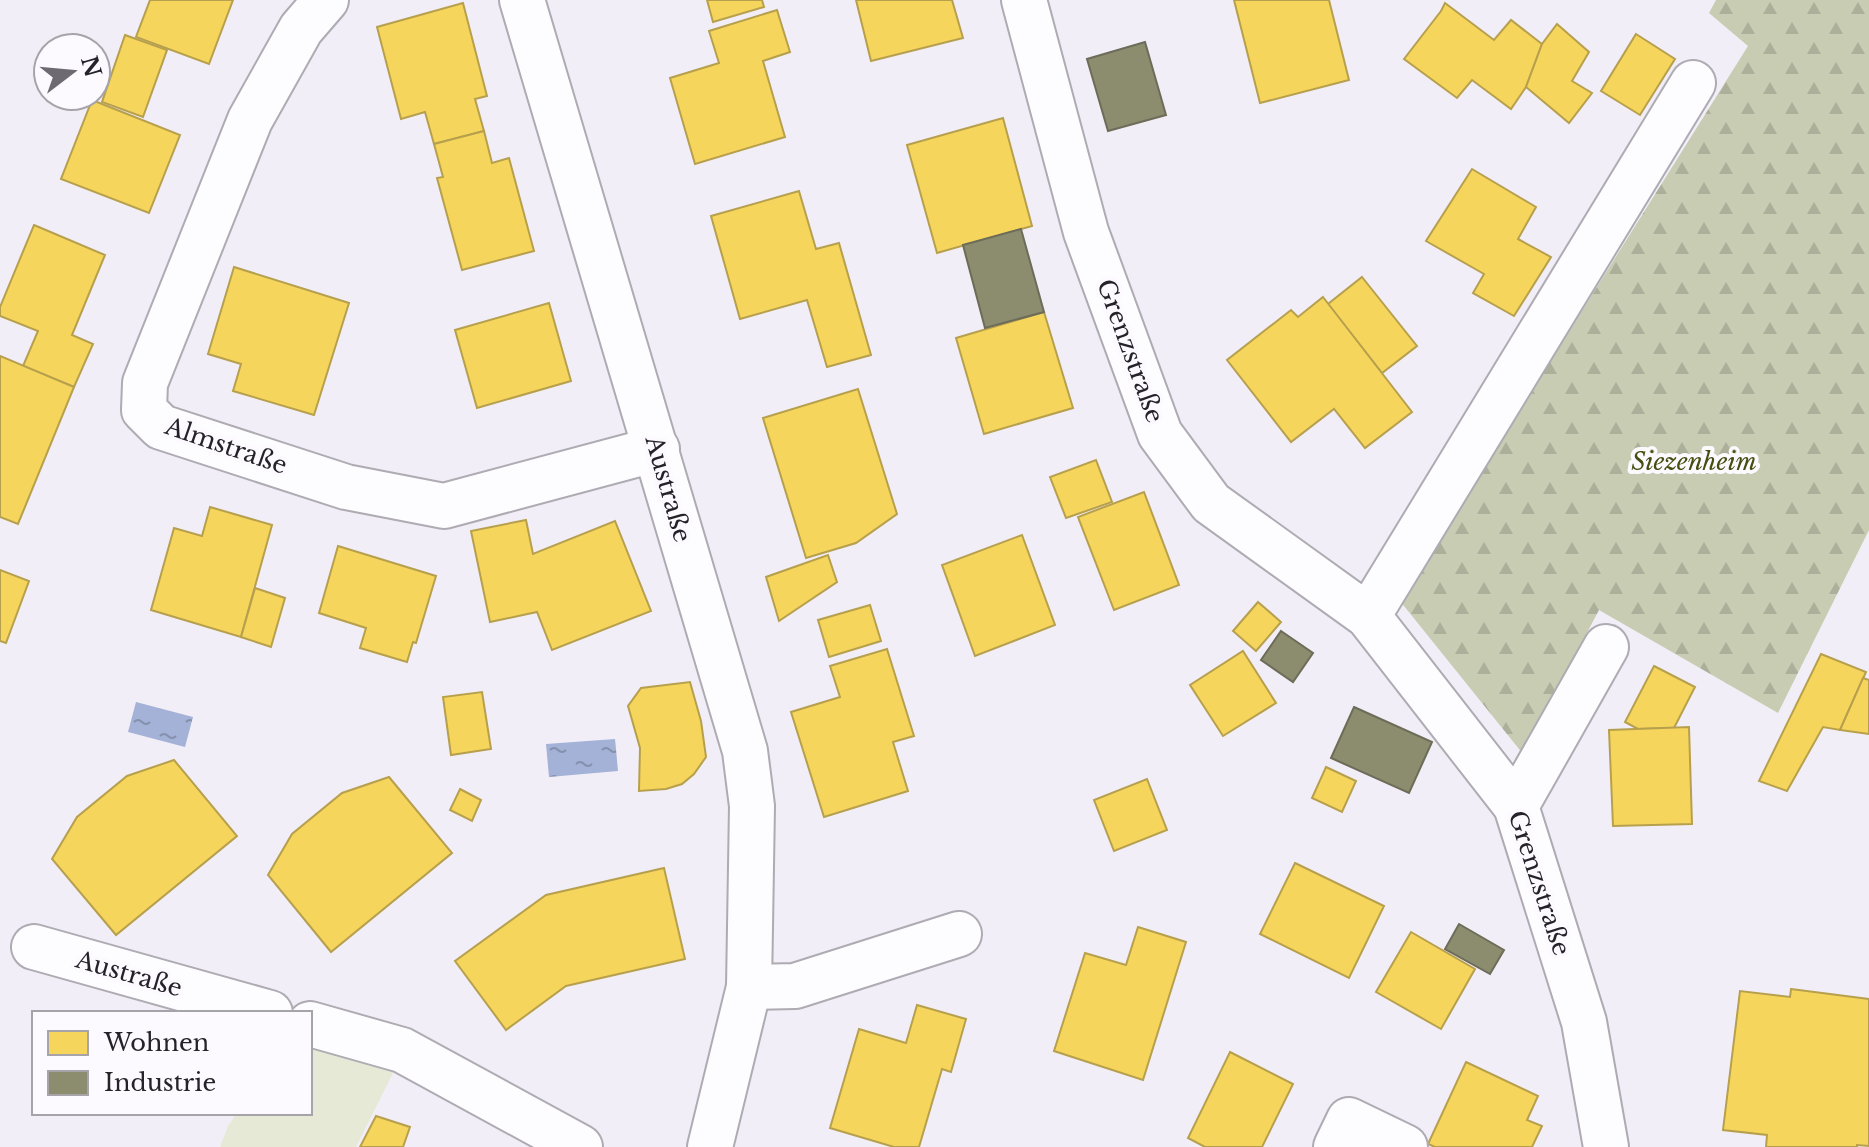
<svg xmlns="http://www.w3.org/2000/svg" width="1869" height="1147" viewBox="0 0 1869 1147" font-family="'Libre Baskerville',serif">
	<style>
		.green { fill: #e5e9d5 }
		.forest { fill: url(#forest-firs) }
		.water { fill: url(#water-ripples) }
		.homes { fill: #f6d55c; stroke: #b7a04d; stroke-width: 2 }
		.industry { fill: #8c8c6e; stroke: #6d6c59; stroke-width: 2 }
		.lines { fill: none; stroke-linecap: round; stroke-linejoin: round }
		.street-casing { stroke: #aeabb3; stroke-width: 48 }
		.street { stroke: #fdfcfe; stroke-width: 44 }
		.labels { text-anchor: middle; stroke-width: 8; stroke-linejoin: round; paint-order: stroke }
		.street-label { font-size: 24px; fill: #252329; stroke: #fcfafe }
		.park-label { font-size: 24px; font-style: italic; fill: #454e10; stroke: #fcfafe }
	</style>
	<defs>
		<pattern id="forest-firs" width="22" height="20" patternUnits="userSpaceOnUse" patternTransform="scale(2)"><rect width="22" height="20" fill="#c8ccb3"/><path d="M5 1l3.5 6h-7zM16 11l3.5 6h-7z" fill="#acaf9a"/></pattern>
		<pattern id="water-ripples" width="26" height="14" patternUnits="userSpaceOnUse" patternTransform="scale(2)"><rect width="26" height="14" fill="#a3b2d6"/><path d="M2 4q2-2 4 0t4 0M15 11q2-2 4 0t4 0" fill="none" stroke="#8590ae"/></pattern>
	</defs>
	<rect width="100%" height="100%" fill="#f2eef8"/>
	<path class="green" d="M310 1042 394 1071 356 1147H220L228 1126 237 1113H310Z"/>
	<path class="forest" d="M1716 0H1869V530L1778 713 1599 610 1523 754 1400 601 1748 46 1709 13Z"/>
	<g class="water">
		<path d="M136 702 193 717 185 747 128 732Z"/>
		<path d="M615 739 618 771 549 777 546 744Z"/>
	</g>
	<g class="homes">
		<path d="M150 0H233L209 64 136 37Z"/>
		<path d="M707 0H762L764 7 713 22Z"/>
		<path d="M856 0H952L963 38 871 61Z"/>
		<path d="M1234 0H1329L1349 80 1260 103Z"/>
		<path d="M463 3 487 96 475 99 484 131 434 144 425 112 401 119 377 27Z"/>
		<path d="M1445 3 1494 40 1511 20 1542 44 1526 87 1511 109 1472 80 1457 98 1404 59 1441 11Z"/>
		<path d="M777 10 790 52 763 61 785 137 695 164 670 78 719 63 709 31Z"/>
		<path d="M1557 24 1589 52 1572 81 1592 93 1569 123 1526 87 1542 44Z"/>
		<path d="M1636 34 1675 59 1640 115 1601 91Z"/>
		<path d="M125 35 167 50 143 117 102 102Z"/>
		<path d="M92 100 180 135 149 213 61 179Z"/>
		<path d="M1003 118 1032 226 937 253 907 145Z"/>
		<path d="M484 131 492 163 509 158 534 251 462 270 437 178 443 177 434 144Z"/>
		<path d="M1472 169 1536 207 1518 239 1551 257 1514 316 1473 293 1484 274 1426 241Z"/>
		<path d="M799 191 816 249 839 243 871 355 827 367 807 300 740 319 711 216Z"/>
		<path d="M34 225 105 255 72 335 93 344 74 387 23 366 38 331 0 316V307Z"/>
		<path d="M234 267 349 303 314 415 233 391 241 364 208 354Z"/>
		<path d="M1362 277 1417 346 1382 373 1328 304Z"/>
		<path d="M1323 297 1412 412 1365 448 1334 409 1291 442 1227 360 1291 310 1298 317Z"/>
		<path d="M549 303 571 381 477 408 455 330Z"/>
		<path d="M1044 312 1073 408 984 434 956 338Z"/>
		<path d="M0 356 74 387 18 524 0 517Z"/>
		<path d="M858 389 897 514 856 543 806 558 763 418Z"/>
		<path d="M1096 460 1112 502 1066 518 1050 477Z"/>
		<path d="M1144 492 1179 585 1114 610 1078 517Z"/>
		<path d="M210 507 272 525 241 637 151 610 174 528 202 536Z"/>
		<path d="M526 520 533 554 615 521 651 611 552 650 537 612 490 622 471 531Z"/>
		<path d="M1022 535 1055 625 975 656 942 565Z"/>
		<path d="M338 546 436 576 416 643 413 642 407 662 360 648 366 628 319 613Z"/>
		<path d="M828 555 837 582 779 621 766 577Z"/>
		<path d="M0 570 29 581 6 643 0 641Z"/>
		<path d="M255 588 285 598 271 647 241 637Z"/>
		<path d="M1258 602 1281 622 1256 651 1233 631Z"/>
		<path d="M870 605 881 641 829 657 818 620Z"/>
		<path d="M887 649 914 736 893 742 908 791 824 817 791 712 840 697 830 666Z"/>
		<path d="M1243 651 1276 703 1223 736 1190 685Z"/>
		<path d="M1821 654 1866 672 1840 730 1823 727 1787 791 1759 781Z"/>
		<path d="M1654 666 1695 687 1674 728 1638 729 1625 722Z"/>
		<path d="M1863 678 1869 680V734L1840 730Z"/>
		<path d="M690 682 701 721 706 757 694 774 682 784 666 789 639 791 640 748 628 706 641 688Z"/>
		<path d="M482 692 491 749 451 755 443 697Z"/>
		<path d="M1689 727 1692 824 1613 826 1609 730Z"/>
		<path d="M174 760 237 836 116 935 52 859 77 817 127 776Z"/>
		<path d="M1326 767 1356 781 1342 812 1312 798Z"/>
		<path d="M389 777 452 853 331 952 268 875 292 834 342 793Z"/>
		<path d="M1147 779 1167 830 1114 851 1094 800Z"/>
		<path d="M460 789 481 800 472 821 450 810Z"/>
		<path d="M1295 863 1384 906 1349 978 1260 934Z"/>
		<path d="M664 868 685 959 566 986 506 1030 455 961 546 895Z"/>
		<path d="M1138 927 1186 942 1143 1080 1054 1051 1085 953 1126 965Z"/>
		<path d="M1411 932 1475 969 1441 1029 1376 992Z"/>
		<path d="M1791 989 1869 999V1146L1857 1145V1147H1766L1767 1135 1723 1130 1740 991 1790 997Z"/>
		<path d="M917 1005 966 1019 951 1072 942 1069 919 1147H894L830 1128 859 1029 906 1043Z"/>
		<path d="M1230 1052 1293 1084 1262 1147H1205L1188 1138Z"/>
		<path d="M1466 1062 1538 1096 1527 1120 1542 1126 1532 1147H1435L1428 1144Z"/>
		<path d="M376 1116 410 1127 403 1147H360Z"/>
	</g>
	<g class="industry">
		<path d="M1145 42 1166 115 1108 131 1087 59Z"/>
		<path d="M1021 229 1044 312 985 328 963 245Z"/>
		<path d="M1281 631 1313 653 1293 682 1261 660Z"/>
		<path d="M1354 707 1432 742 1409 793 1331 758Z"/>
		<path d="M1459 924 1504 950 1490 974 1445 949Z"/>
	</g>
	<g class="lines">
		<g class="street-casing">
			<g id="street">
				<path d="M326 0 301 29 250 120 145 383 144 410 161 427 346 487 444 506 657 449"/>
				<path d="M522 0 745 751 752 806 749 987 710 1147"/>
				<path d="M1024 0 1086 232 1160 434 1211 503 1368 616 1516 806 1584 1022 1606 1147"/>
				<path d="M1368 616 1693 83"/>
				<path d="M1516 806 1606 647"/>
				<path d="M34 947 270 1013"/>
				<path d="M749 987 795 986 959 934"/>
				<path d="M310 1024 402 1050 580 1147"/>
				<path d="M1336 1147 1349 1120 1405 1147"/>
			</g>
		</g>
		<use href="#street" class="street"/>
	</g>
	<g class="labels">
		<g class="street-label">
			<text transform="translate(1130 351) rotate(70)" y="8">Grenzstraße</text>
			<text transform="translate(226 446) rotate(19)" y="8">Almstraße</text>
			<text transform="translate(668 489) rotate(74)" y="8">Austraße</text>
			<text transform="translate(1539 883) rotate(72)" y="8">Grenzstraße</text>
			<text transform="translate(129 974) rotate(16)" y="8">Austraße</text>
		</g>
		<g class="park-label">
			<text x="1694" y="470">Siezenheim</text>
		</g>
	</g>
	<rect x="32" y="1011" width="280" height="104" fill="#fcfafe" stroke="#a6a4a9" stroke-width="2"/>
	<rect x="48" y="1031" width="40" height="24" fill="#f6d55c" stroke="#a6a4a9" stroke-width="2"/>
	<text x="104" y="1051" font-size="24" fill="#252329">Wohnen</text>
	<rect x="48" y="1071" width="40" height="24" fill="#8c8c6e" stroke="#a6a4a9" stroke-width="2"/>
	<text x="104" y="1091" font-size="24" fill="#252329">Industrie</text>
	<g transform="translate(72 72) rotate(74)"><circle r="38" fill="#fcfafe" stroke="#a6a4a9" stroke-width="2"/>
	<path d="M0-6L14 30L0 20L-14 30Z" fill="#6d6a71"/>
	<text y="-12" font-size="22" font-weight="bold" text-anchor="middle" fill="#252329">N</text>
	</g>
</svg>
